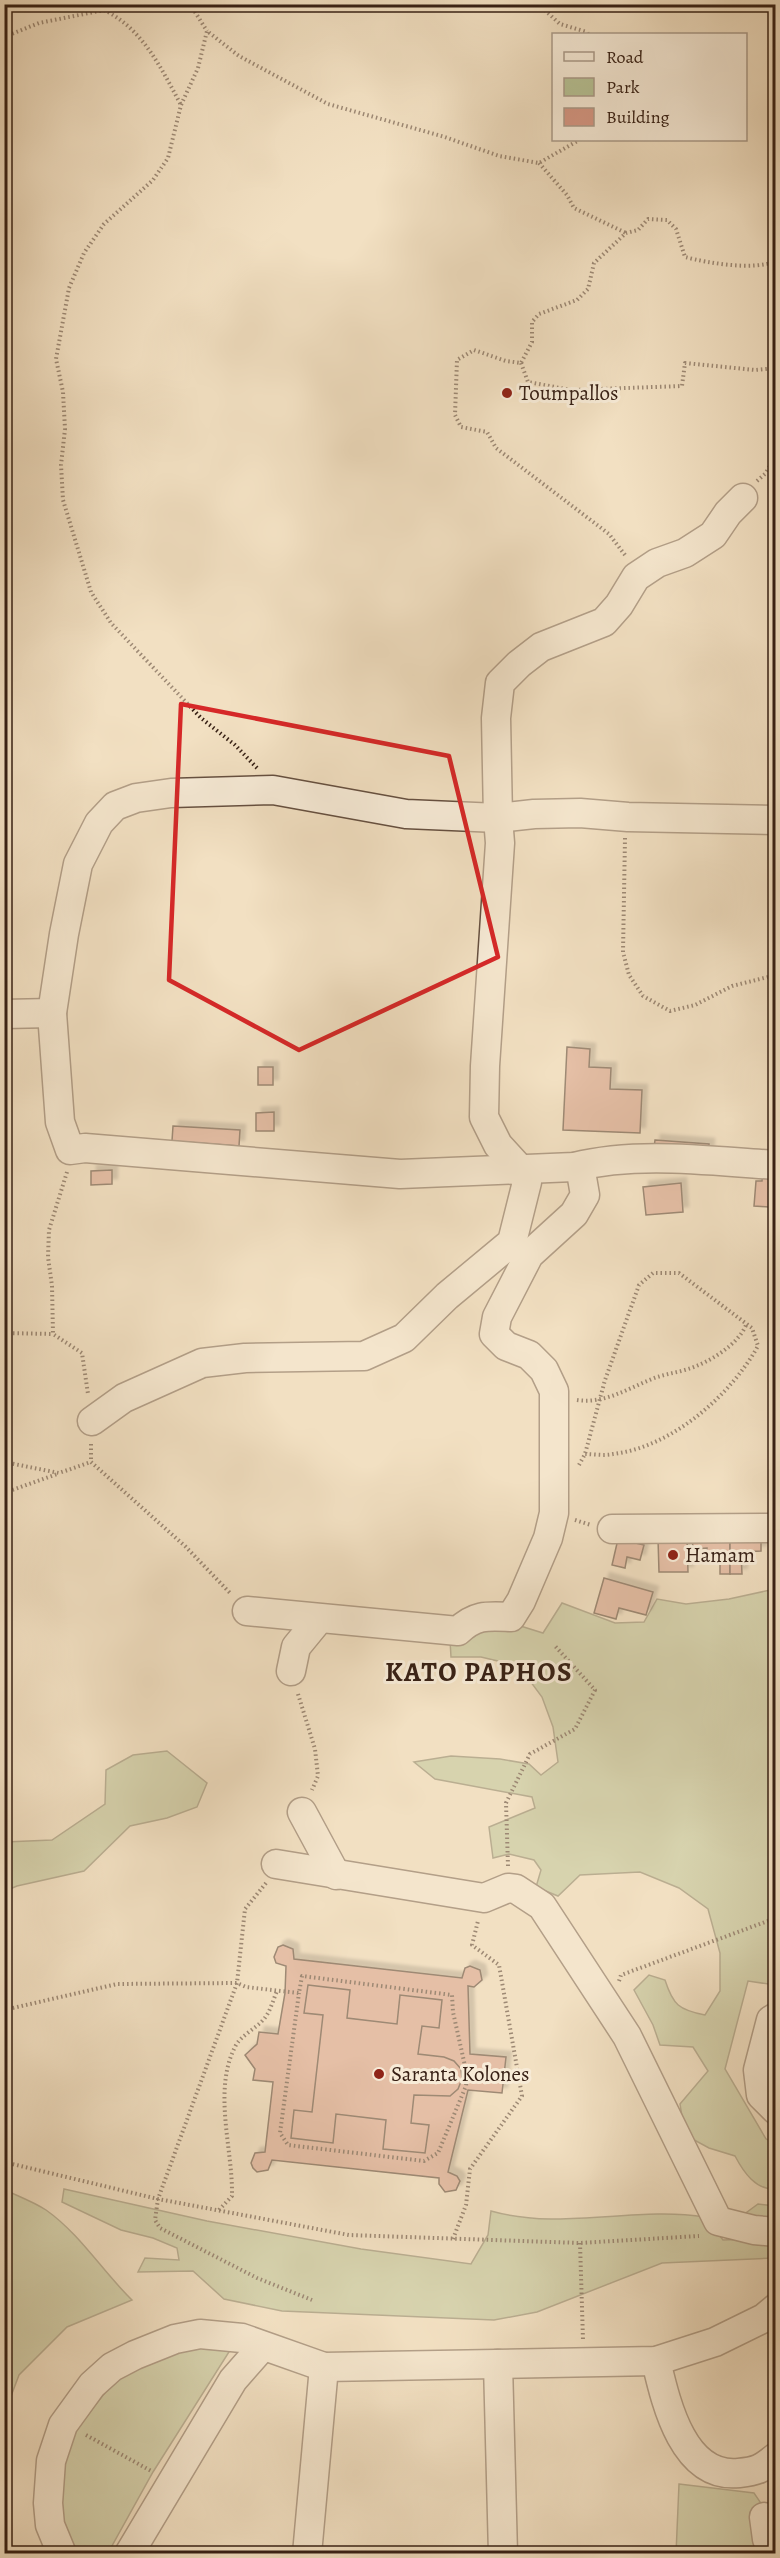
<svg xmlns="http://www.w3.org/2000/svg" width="780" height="2558" viewBox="0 0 780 2558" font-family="Alegreya,serif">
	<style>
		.green { fill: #b7c396; stroke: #777256; stroke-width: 1.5 }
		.building { fill: #d69784; stroke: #372015; stroke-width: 1.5; filter: url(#shadow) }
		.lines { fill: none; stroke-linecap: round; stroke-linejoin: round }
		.minor-casing { stroke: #665040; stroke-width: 31 }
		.path { stroke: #372015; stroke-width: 4; stroke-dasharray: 1.5 3; stroke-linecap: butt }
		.minor { stroke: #f7ebd7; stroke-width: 28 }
		.marked { fill: none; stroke: #d62828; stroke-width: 4.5; stroke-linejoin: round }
		.poi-dot { fill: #8f2418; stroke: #f7ebd7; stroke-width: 2 }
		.labels { text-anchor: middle; stroke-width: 6; stroke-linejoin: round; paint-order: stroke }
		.poi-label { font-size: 21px; fill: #372015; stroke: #f7ebd7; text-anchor: start }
		.district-label { font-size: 27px; font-weight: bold; letter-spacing: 1.5px; fill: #372015; stroke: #f7ebd7 }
	</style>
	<defs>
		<filter id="shadow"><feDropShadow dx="5.5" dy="-5.5" stdDeviation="1.5" flood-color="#0004"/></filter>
	</defs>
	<rect width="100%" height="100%" fill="#f2e0c2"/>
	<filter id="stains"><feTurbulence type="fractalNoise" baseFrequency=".00333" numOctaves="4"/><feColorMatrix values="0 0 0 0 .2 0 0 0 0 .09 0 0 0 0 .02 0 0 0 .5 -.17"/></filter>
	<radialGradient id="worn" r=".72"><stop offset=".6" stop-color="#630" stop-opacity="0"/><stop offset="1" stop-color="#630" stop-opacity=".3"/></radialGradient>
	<g class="green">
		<path d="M775 1589V1985L748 1981 725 2069 766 2139 775 2143V2189C756 2190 744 2173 735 2156L709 2148 685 2135 680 2104 708 2071 693 2047 660 2045 653 2025 634 1990 649 1975 665 1980C673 2005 679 2010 705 2015L720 1991V1953L708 1909 679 1888 640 1872 580 1875 558 1896 536 1887 541 1870 534 1860 509 1854 493 1858 489 1827 535 1808 532 1797 435 1779 414 1762 451 1756 500 1759 529 1764 541 1775 558 1762 553 1727 542 1697 519 1666 481 1657H451L450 1640 511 1623 543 1633 562 1603 615 1623 644 1622 657 1599 686 1604 729 1599Z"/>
		<path d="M167 1751 207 1783 197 1807 167 1818 130 1826 84 1871 17 1886 5 1891V1842L52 1840 105 1804 106 1770 133 1755Z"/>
		<path d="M64 2189 207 2221 361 2249 471 2264 488 2235 491 2211C562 2231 634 2206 705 2217L723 2240 748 2239 743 2215 758 2204 775 2206V2258L662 2263 537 2312 494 2320 282 2311 224 2299 193 2271 138 2272 145 2258 179 2260 177 2248 153 2238 121 2230 62 2202Z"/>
		<path d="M5 2190C18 2196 34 2202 46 2210 80 2234 103 2272 132 2300L67 2327 19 2375 5 2412Z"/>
		<path d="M199 2344H234L153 2472 108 2553H71L59 2517V2492L66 2457 76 2429 116 2379 164 2354Z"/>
		<path d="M679 2484 754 2493 775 2524 763 2553 676 2554Z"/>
	</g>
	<g class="building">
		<path d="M567 1047 590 1049 589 1067 611 1068 610 1089 642 1090 640 1133 563 1130Z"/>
		<rect x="258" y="1067" width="15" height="18"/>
		<path d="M274 1112V1131H256V1113Z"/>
		<path d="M173 1126 240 1130 239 1146 172 1141Z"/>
		<path d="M655 1140 709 1144 708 1160 653 1156Z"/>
		<path d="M112 1170V1184L91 1185V1171Z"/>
		<path d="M763 1171 776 1173V1187H771L769 1207 754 1206 756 1181H762Z"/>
		<path d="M681 1183 683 1212 646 1215 643 1187Z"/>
		<path d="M692 1536H730V1574H720V1562L707 1563V1548L693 1549Z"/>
		<path d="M730 1536H761V1551L741 1552 742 1574H730Z"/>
		<path d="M687 1538 688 1572H659L658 1539Z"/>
		<path d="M618 1539 644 1545 640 1560 627 1557 625 1568 612 1565Z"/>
		<path d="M604 1578 653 1592 646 1615 619 1608 616 1619 594 1613Z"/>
		<path d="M283 1945 293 1949 294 1959 462 1978 465 1968 470 1966 480 1970 482 1980 474 1987 468 1986 470 2054 506 2057 502 2093 468 2090 448 2172 457 2176 460 2181 456 2190 445 2192 439 2184V2178L272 2160 268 2170 257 2172 253 2168 251 2163 255 2153 265 2152 273 2082 253 2080 255 2069 245 2055 257 2044 259 2032 278 2034 285 1993 286 1966 276 1963 274 1957 278 1947Z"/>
		<path d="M308 1985 350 1990 347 2018 397 2024 400 1995 442 2000 439 2028 422 2026 418 2054 444 2057 454 2061 461 2069 462 2079 458 2089 450 2096 414 2095 411 2123 429 2125 425 2153 383 2149 386 2120 336 2114 333 2143 291 2138 294 2110 312 2112 323 2015 304 2013Z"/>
	</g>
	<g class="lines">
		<g class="minor-casing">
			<g id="minor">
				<path d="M776 820 628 817 580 813 534 814 498 818 406 814 273 790 171 793 136 798 115 806 99 823 78 864 64 934 52 1013 60 1122 70 1150 85 1148 400 1174 574 1167C639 1151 710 1161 776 1165"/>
				<path d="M4 1014 52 1013"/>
				<path d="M92 1421 124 1398 202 1363 245 1358 364 1356 404 1338 447 1296 512 1242 527 1182 519 1168 498 1145 484 1117 485 1066 500 843 498 818 496 718 500 683 519 664 541 647 604 622 619 605 636 577 657 563 685 553 713 535 728 513 743 498"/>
				<path d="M612 1529 776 1528"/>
				<path d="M247 1611 458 1631C476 1614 488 1616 511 1617L521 1601 548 1538 554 1513V1391L544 1370 529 1355 506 1346 494 1334 497 1317 529 1255 574 1214 585 1195 581 1172 574 1167"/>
				<path d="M291 1671 296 1647 319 1619"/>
				<path d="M302 1812 336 1875"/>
				<path d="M276 1864 484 1898 508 1888 516 1889 542 1906 627 2036 718 2221 754 2230 776 2232"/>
				<path d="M776 2017 771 2020 758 2070 761 2095 776 2110"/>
				<path d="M656 2361C666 2403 683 2479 739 2473 758 2471 761 2469 776 2457"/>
				<path d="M498 2364 503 2554"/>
				<path d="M764 2517 767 2539 776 2547"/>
				<path d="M62 2554 50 2525 48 2503 51 2461 63 2425 92 2385 112 2367 135 2355 175 2339 200 2334 242 2338 324 2367 656 2361 715 2342 764 2318 776 2308"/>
				<path d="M129 2554 233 2380 262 2347"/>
				<path d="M307 2554 324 2367"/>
			</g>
		</g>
		<g class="path">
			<path d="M190 4 207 31"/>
			<path d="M538 4 560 24 587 32 588 34"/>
			<path d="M104 10C143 29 161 68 181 105"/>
			<path d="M4 37 39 23 104 10 108 4"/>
			<path d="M539 163 567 195 574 208 626 233"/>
			<path d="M521 363 528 382 571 390 682 386 685 363 755 370 776 368"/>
			<path d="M757 481 765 474 776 456"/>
			<path d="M625 555 609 534 496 448 487 432 461 427 455 415 457 360 474 350 506 361 521 363 532 342V322L539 314 577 300 588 289 594 263 626 233 638 230 648 219 667 220 676 229 685 257C708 263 754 271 776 261"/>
			<path d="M257 768 235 745 201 718 111 623 91 592 63 500 61 465 65 429 63 392 56 359 69 288 84 253 104 224 153 180 168 158 181 105 198 68 207 31 239 56 328 104 445 137 499 156 539 163 579 140"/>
			<path d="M625 838 623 952 629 975 643 996 670 1011 695 1005 732 986 776 975"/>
			<path d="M67 1172 49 1230 48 1257 52 1286 53 1334 82 1353 88 1394"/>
			<path d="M4 1333 53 1334"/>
			<path d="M577 1400C604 1404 627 1389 652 1379 664 1374 676 1373 688 1369 708 1363 738 1345 746 1325"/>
			<path d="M91 1444V1462L186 1547 231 1594"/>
			<path d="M4 1462 59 1473 91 1462"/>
			<path d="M579 1465 585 1454 605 1380 639 1285 653 1273H679L752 1328 758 1346C730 1396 672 1447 613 1454 604 1456 594 1454 585 1454"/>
			<path d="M4 1493 57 1474"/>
			<path d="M575 1520 591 1525"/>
			<path d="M298 1694 315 1749 318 1776 312 1790"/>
			<path d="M508 1866 506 1803 530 1754 575 1729 595 1690 555 1646"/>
			<path d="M266 1883 245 1909 237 1983 158 2199 155 2220 160 2228 257 2278 312 2300"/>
			<path d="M619 1981 621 1975 776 1918"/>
			<path d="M4 2010 117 1984 237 1983 246 1987 299 1993 302 1976 452 1995 453 2012 467 2075 466 2086 438 2153 424 2161 288 2145 280 2133 299 1993"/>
			<path d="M4 2162 158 2199 349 2235 580 2243 699 2236"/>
			<path d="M219 2210 232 2196C233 2149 212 2089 236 2045 242 2035 255 2029 263 2020 270 2013 273 2000 277 1991"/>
			<path d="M453 2239 466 2205 470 2169 522 2096 499 1965 472 1945 478 1921"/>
			<path d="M580 2243 583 2340"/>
			<path d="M86 2435 153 2472"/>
		</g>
		<use href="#minor" class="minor"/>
	</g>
	<path d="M0 0H780V2558H0ZM181 704 449 756 498 957 299 1050 169 980Z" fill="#f2e0c2" fill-opacity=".55" fill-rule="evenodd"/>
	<path class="marked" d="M181 704 449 756 498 957 299 1050 169 980Z"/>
	<g class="poi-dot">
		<circle cx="507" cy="393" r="6"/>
		<circle cx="673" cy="1555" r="6"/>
		<circle cx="379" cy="2074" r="6"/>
	</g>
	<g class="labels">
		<g class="poi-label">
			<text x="519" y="400">Toumpallos</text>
			<text x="685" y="1562">Hamam</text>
			<text x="391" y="2081">Saranta Kolones</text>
		</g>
		<g class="district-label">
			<text x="479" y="1681">KATO PAPHOS</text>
		</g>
	</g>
	<rect width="780" height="2558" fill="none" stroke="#f2e0c2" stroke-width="24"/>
	<rect x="6" y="6" width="768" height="2546" fill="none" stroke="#372015" stroke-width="3"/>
	<rect x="12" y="12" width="756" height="2534" fill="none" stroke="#372015" stroke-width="1.5"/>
	<rect x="552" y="33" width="195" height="108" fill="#f7ebd7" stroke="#aa9a89" stroke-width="1.5"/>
	<rect x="564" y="52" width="30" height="9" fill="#f7ebd7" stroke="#aa9a89" stroke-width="1.5"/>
	<text x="606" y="63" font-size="18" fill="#372015">Road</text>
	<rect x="564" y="78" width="30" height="18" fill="#b7c396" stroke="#aa9a89" stroke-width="1.5"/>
	<text x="606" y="93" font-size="18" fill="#372015">Park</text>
	<rect x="564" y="108" width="30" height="18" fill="#d69784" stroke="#aa9a89" stroke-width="1.5"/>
	<text x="606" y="123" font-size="18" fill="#372015">Building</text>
	<rect width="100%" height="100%" filter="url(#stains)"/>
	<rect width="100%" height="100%" fill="url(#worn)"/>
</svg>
